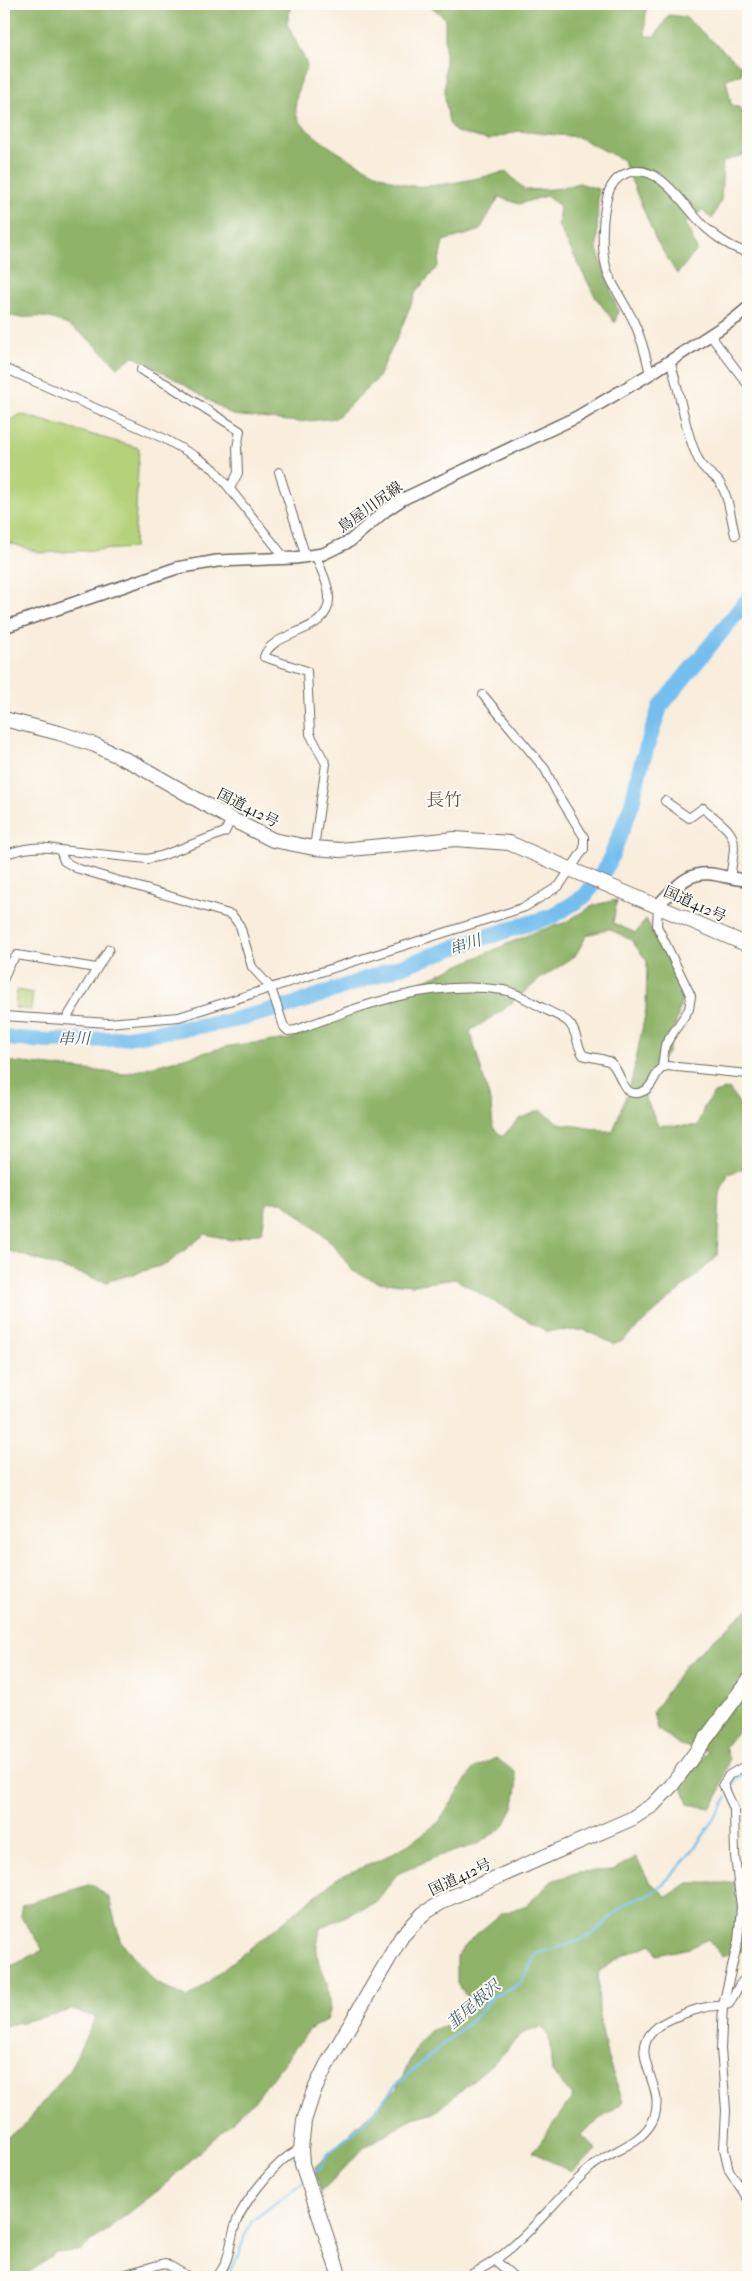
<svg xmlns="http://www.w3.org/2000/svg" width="752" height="2281" viewBox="0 0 752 2281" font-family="'IM FELL French Canon','Noto Serif JP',serif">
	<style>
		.green { fill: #b4d279; stroke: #68774a }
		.forest { fill: #8fb469; stroke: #566842; fill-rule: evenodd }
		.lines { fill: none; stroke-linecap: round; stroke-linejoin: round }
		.stream { stroke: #75bfee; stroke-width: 2.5 }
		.river { stroke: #75bfee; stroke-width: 16 }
		.street-casing { stroke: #69655f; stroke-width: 10 }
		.secondary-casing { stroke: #69655f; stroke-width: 14 }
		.highway-casing { stroke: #69655f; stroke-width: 16 }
		.street { stroke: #fff; stroke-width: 8 }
		.secondary { stroke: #fff; stroke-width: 11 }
		.highway { stroke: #fff; stroke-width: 14 }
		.labels { text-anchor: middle; stroke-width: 4; stroke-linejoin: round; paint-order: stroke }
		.street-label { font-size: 15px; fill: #1c1c1c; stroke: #fdfcf7 }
		.water-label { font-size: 16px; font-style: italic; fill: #405d70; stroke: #fdfcf7 }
		.quarter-label { font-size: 18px; fill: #634d40; stroke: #fdfcf7 }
	</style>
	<rect width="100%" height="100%" fill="#fdfcf7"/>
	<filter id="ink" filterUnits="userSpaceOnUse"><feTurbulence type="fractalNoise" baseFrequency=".02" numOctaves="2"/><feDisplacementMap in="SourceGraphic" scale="10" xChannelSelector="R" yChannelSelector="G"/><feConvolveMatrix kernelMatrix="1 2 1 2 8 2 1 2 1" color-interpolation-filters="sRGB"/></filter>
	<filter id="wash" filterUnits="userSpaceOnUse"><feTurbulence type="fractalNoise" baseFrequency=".0096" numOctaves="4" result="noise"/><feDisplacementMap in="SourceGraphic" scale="20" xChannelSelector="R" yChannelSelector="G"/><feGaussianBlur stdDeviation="1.12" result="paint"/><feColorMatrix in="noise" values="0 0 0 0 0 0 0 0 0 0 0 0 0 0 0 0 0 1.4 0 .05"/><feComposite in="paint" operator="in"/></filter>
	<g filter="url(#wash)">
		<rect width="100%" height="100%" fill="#f9eddc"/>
		<g class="green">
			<path d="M20 414 139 448 134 548 41 553 4 541V424Z"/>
			<path d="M17 990 33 993 31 1010 15 1008Z"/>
		</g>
		<g class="forest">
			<path d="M4 4H291L287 24 307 64C302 80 292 100 297 116 304 138 389 184 412 186 439 188 480 177 507 172L525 190 555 189 579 183 598 189 597 249 618 311 615 323 596 298 558 225 560 206 546 196 519 204 499 197 479 231 443 241 438 266 416 292 398 336 377 379 336 418 298 422 232 415 175 379 133 356 118 367C96 346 79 326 49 318 33 314 20 322 4 313Z"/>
			<path d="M428 4H641L646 8 645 36H655L669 15 685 17 741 66 742 74 726 79 731 104 746 111 748 117V153L723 162 721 200 712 219 702 210 686 223 697 250 677 274 656 240 623 160 578 137 518 131 489 140 456 132 449 123 445 98V18Z"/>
			<path d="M617 900 613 923 636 933 646 919 684 991 668 1053 656 1068 645 1097 658 1125 698 1126 704 1107 714 1093 729 1089 748 1116V1167L728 1174 720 1193 717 1257 622 1341 614 1344 585 1330 546 1331 455 1279 412 1285 377 1282 353 1271 331 1242 283 1202H267L262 1232 231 1240 205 1234 167 1264 106 1282 4 1249V1061L124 1074 229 1046 290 1039 535 932 564 923 594 905ZM609 929 631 940 647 961 646 1010 632 1079 613 1132 558 1123 541 1110 519 1119 502 1137 493 1127 491 1104 470 1031 503 1010 540 979 575 956 587 935Z"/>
			<path d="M748 1609V1718L725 1747 729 1759 717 1799 710 1808 688 1804 681 1783 708 1751 680 1745 657 1729 653 1712 686 1664Z"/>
			<path d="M496 1758 515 1772 517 1787 514 1805 504 1826 478 1844 436 1857 397 1874 376 1902 320 1928 316 1953 327 1983 330 2011 327 2019 309 2030 255 2100 160 2189 79 2251 56 2253 23 2277H4V2139L21 2128 69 2071 96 2017 72 2010 4 2026V1970L43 1950 20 1915 22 1905 92 1884 109 1898 120 1940 155 1982 188 1998 339 1877 378 1861 409 1844 439 1822 473 1769Z"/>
			<path d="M636 1857 649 1881 667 1897 688 1883H732L748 1870V1949L722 1956 708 1939 690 1948 657 1955 652 1944 624 1955 598 1972 599 2015 607 2056 623 2102 581 2134 597 2150 571 2172 533 2152 573 2096 552 2072 549 2037 542 2027 523 2033 499 2058 435 2112 413 2118 365 2147 320 2193 315 2167 397 2088 417 2046 431 2030 451 2024 472 2003 457 1984V1956L473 1937 501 1914 527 1905 552 1881 578 1872 613 1870Z"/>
		</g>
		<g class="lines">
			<g class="stream">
				<path d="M729 1792 736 1780 748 1772"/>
				<path d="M310 2176 321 2167 326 2156 367 2120 396 2085 473 2019 494 1996 513 1988 523 1980 536 1954C554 1947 573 1946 590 1935 604 1927 613 1912 627 1903 635 1898 645 1898 652 1893 679 1873 711 1827 727 1797"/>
				<path d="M226 2277 240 2253 244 2237 252 2221 303 2182"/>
			</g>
			<path class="river" d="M4 1038 48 1041 114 1039 225 1022 289 1006 476 940 553 916 585 896 608 865 632 804 640 768 660 707 748 599"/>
		</g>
	</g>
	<g filter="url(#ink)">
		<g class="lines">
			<g class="street-casing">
				<g id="street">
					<path d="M710 335 748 385"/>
					<path d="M670 361C681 394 684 430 699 461 703 471 714 474 720 483 729 498 731 518 735 535"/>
					<path d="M4 368 163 438 195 456 214 469 285 558"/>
					<path d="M141 370 170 386 240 431 237 448 238 473 230 488"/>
					<path d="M650 374C646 355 641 337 633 320 625 304 615 290 608 273 600 251 602 216 608 194 611 184 617 177 627 173 659 160 686 210 706 228 716 237 734 250 748 252"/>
					<path d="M279 472 306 557"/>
					<path d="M665 801 689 818 703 808C738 837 737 833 730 878"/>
					<path d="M231 819 225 832 161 856 147 859 60 850 64 861 76 868 232 915 240 926 252 967 271 988 284 1027 288 1031 296 1030C364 1005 429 979 503 990 516 992 529 1001 541 1007 549 1012 561 1016 568 1022 577 1030 576 1044 583 1055 591 1058 603 1058 610 1062 622 1070 621 1102 644 1091 656 1085 653 1070 667 1066L748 1074"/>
					<path d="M314 848 326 764 310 734 307 671 264 657C272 629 331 635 329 597 329 583 320 569 316 556"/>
					<path d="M4 855C22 848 41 845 60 850"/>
					<path d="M658 905 657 926 691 996 689 1009 665 1045 662 1067"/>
					<path d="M4 978 9 965 17 955 96 968"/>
					<path d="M4 1016 108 1023 179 1017 513 911 525 907 559 886 584 849V837L557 793 545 769 483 695"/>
					<path d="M66 1019 109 949"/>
					<path d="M748 1764 729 1775 723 1784 734 1809 735 1856 741 1907 738 1941 723 2005 721 2049 726 2110 724 2149 729 2170 748 2199"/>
					<path d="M496 2261 514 2277"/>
					<path d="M115 2277 165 2263 189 2277"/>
					<path d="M216 2277C231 2262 229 2242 236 2223 243 2203 280 2155 301 2149"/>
					<path d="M465 2277C518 2255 548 2205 590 2168 610 2150 643 2145 654 2118 667 2085 626 2055 655 2029 663 2020 695 2009 707 2007 714 2005 723 2007 729 2004L740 1984 748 1975"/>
				</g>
			</g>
			<g class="secondary-casing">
				<g id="secondary">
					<path d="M4 627 177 568 217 561 295 558 323 554 350 541 385 511 403 499 577 417 650 374 736 318 748 308"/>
					<path d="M658 905C676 887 688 869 717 875 727 877 738 880 748 880"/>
				</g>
			</g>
			<g class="highway-casing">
				<g id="highway">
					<path d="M4 719 59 733 95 745 137 765 231 819 273 840 314 848 340 850 455 839 509 843 748 945"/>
					<path d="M340 2277 302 2164 301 2149 304 2121 313 2093 326 2066 402 1936 423 1914 445 1900 631 1819 653 1805 672 1785 748 1681"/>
				</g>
			</g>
			<use href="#street" class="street"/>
			<use href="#secondary" class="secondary"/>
			<use href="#highway" class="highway"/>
		</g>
	</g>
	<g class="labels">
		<g class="street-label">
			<text transform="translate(370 507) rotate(-36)" y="5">鳥屋川尻線</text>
			<text transform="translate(248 808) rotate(27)" y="5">国道412号</text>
			<text transform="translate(695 904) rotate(24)" y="5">国道412号</text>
			<text transform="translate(460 1877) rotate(-25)" y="5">国道412号</text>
		</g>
		<g class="water-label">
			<text transform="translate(465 944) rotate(-19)" y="6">串川</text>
			<text x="74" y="1044">串川</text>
			<text transform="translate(473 2004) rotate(-41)" y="6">韮尾根沢</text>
		</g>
		<g class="quarter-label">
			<text x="444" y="806">長竹</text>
		</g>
	</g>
	<rect width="752" height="2281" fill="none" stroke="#fdfcf7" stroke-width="20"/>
</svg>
